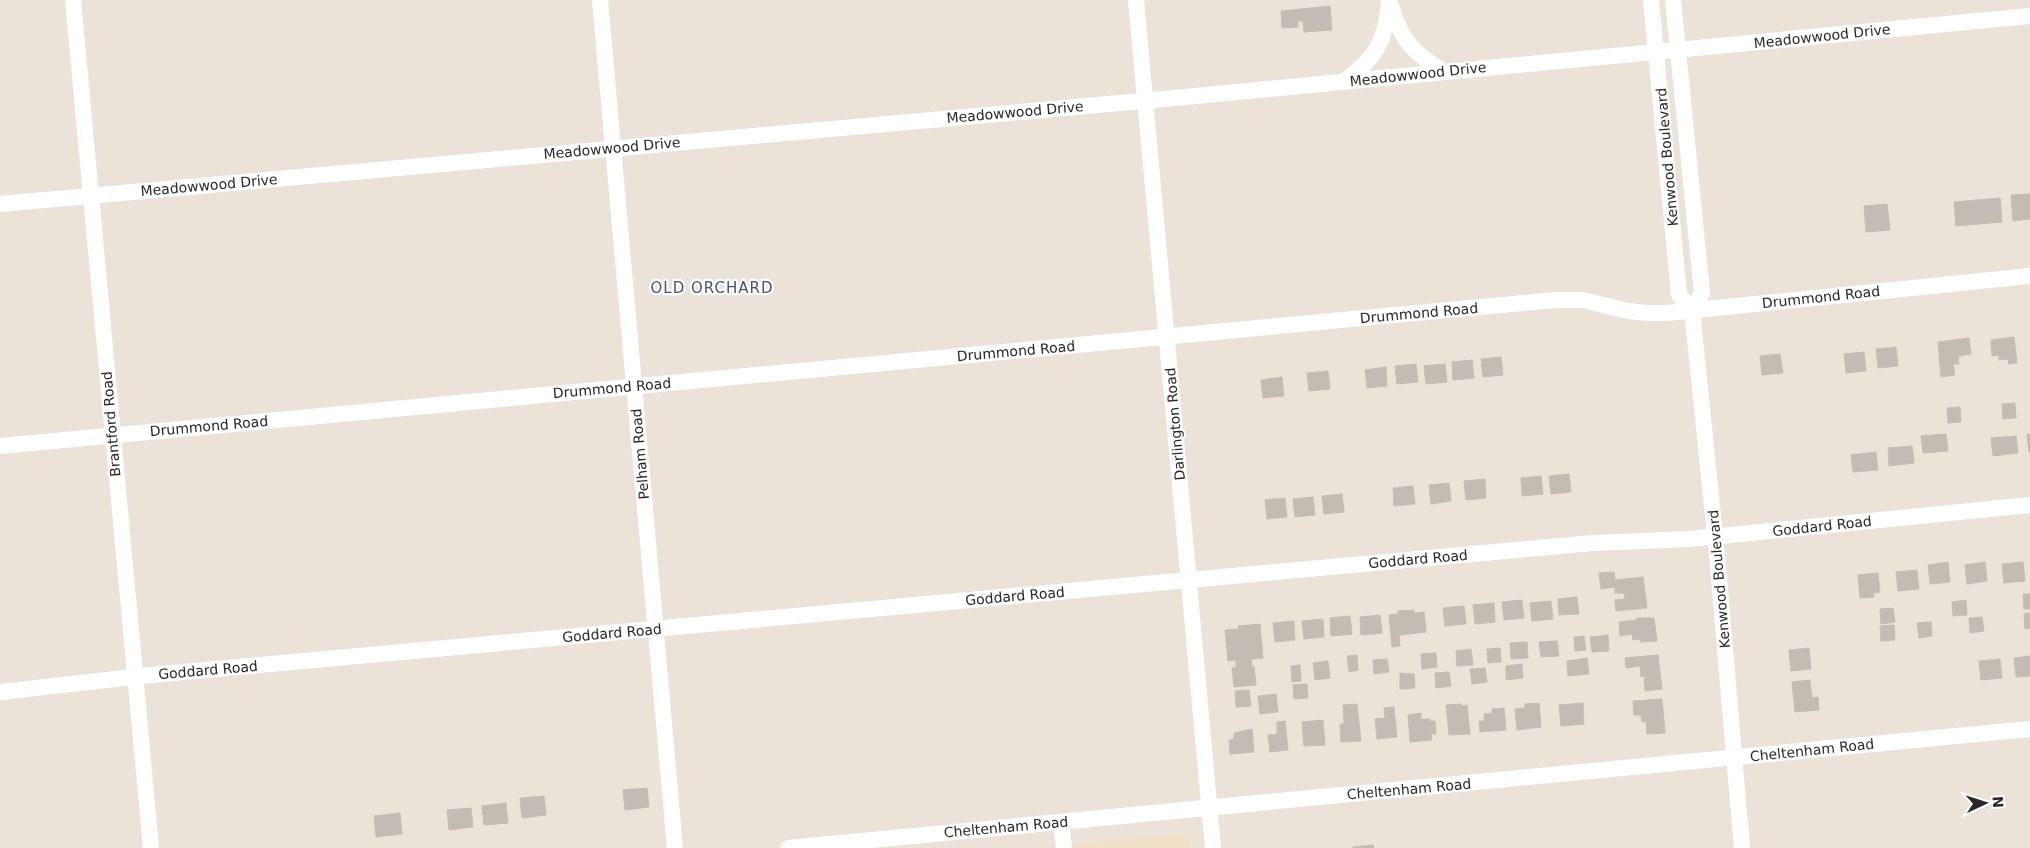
<svg xmlns="http://www.w3.org/2000/svg" width="2030" height="848" viewBox="0 0 2030 848" font-family="'DejaVu Sans',sans-serif">
	<style>
		.education { fill: #efe0c6 }
		.building { fill: #c3bcb5; stroke: #c6beb2 }
		.lines { fill: none; stroke-linecap: round; stroke-linejoin: round }
		.minor { stroke: #fff; stroke-width: 16 }
		.labels { text-anchor: middle; stroke-width: 4.5; stroke-linejoin: round; paint-order: stroke }
		.street-label { font-size: 14px; fill: #282828; stroke: #fff }
		.neighbourhood-label { font-size: 15px; letter-spacing: 1px; fill: #46517a; stroke: #fff }
	</style>
	<rect width="100%" height="100%" fill="#ebe2d8"/>
	<path class="education" d="M1189 834 1191 848H1031Z"/>
	<g class="building">
		<path d="M1330 6 1332 30 1304 32 1303 21H1298V27L1282 28 1281 11Z"/>
		<path d="M2030 194V219L2013 221 2011 195Z"/>
		<path d="M2000 198 2002 222 1956 226 1954 202Z"/>
		<path d="M1887 204 1890 230 1866 232 1864 206Z"/>
		<path d="M2014 337 2017 363 2009 364 2008 359 1999 360V355L1992 356 1991 340Z"/>
		<path d="M1969 338 1971 354 1958 356 1959 364H1953L1955 375 1941 377 1938 342Z"/>
		<path d="M1896 347 1898 366 1878 368 1876 349Z"/>
		<path d="M1864 352 1866 371 1846 373 1844 354Z"/>
		<path d="M1780 354 1783 373 1762 375 1760 356Z"/>
		<path d="M1501 357 1503 375 1483 377 1481 359Z"/>
		<path d="M1472 360 1474 378 1453 380 1452 362Z"/>
		<path d="M1416 364 1418 382 1397 384 1395 366Z"/>
		<path d="M1445 364 1447 382 1426 384 1424 366Z"/>
		<path d="M1386 367 1387 386 1367 388 1365 370Z"/>
		<path d="M1328 371 1330 389 1309 391 1307 373Z"/>
		<path d="M1282 377 1284 396 1263 398 1261 380Z"/>
		<path d="M2015 403 2016 418 2003 419 2002 404Z"/>
		<path d="M1960 407 1961 422 1948 423 1947 408Z"/>
		<path d="M1946 434 1948 451 1923 453 1921 436Z"/>
		<path d="M2027 434H2030V451L2029 452Z"/>
		<path d="M2016 436 2018 453 1993 456 1991 438Z"/>
		<path d="M1912 446 1914 463 1889 466 1888 448Z"/>
		<path d="M1876 452 1878 470 1853 472 1851 455Z"/>
		<path d="M1569 474 1571 492 1551 494 1549 476Z"/>
		<path d="M1541 476 1543 494 1522 496 1521 478Z"/>
		<path d="M1485 479 1486 498 1466 500 1464 481Z"/>
		<path d="M1449 483 1451 501 1431 504 1429 485Z"/>
		<path d="M1413 486 1415 504 1394 506 1393 488Z"/>
		<path d="M1342 494 1344 512 1324 514 1322 496Z"/>
		<path d="M1313 497 1315 515 1295 517 1293 499Z"/>
		<path d="M1285 498 1287 517 1267 519 1265 500Z"/>
		<path d="M1948 562 1950 582 1930 584 1928 565Z"/>
		<path d="M1985 562 1987 581 1967 584 1965 565Z"/>
		<path d="M2023 562 2025 581 2004 583 2002 564Z"/>
		<path d="M1917 570 1919 589 1898 591 1896 572Z"/>
		<path d="M1614 572 1615 580 1643 577 1647 608 1616 611 1615 600 1625 599 1624 593H1615V587L1601 589 1599 573Z"/>
		<path d="M1878 573 1880 592 1873 593 1874 597 1860 598 1858 575Z"/>
		<path d="M2023 594H2030V609H2024Z"/>
		<path d="M1577 597 1579 614 1559 615 1558 599Z"/>
		<path d="M1522 600 1524 618 1504 620 1502 602Z"/>
		<path d="M1966 600 1967 615 1953 616 1952 602Z"/>
		<path d="M1551 601 1553 619 1532 621 1530 603Z"/>
		<path d="M1494 603 1495 622 1475 624 1473 605Z"/>
		<path d="M1464 606 1466 624 1445 626 1443 608Z"/>
		<path d="M1893 608 1895 622 1881 624 1880 609Z"/>
		<path d="M1414 610V613L1424 612 1426 632 1399 635 1400 646 1392 647 1389 615 1398 614V611Z"/>
		<path d="M2030 613V628L2025 629 2024 614Z"/>
		<path d="M1380 615 1382 633 1361 635 1360 617Z"/>
		<path d="M1350 616 1352 634 1331 636 1330 618Z"/>
		<path d="M1982 617 1984 631 1970 633 1969 618Z"/>
		<path d="M1637 618H1654L1657 641 1640 642V639L1633 640 1632 634 1620 636 1619 622 1637 620Z"/>
		<path d="M1323 619 1324 637 1304 639 1302 621Z"/>
		<path d="M1294 621 1295 640 1275 642 1273 623Z"/>
		<path d="M1931 622 1932 636 1919 638 1917 623Z"/>
		<path d="M1260 624 1263 658 1251 659 1252 666 1236 668V660L1228 661 1225 630 1239 629 1238 626Z"/>
		<path d="M1894 625 1895 640 1881 641 1880 626Z"/>
		<path d="M1608 635 1609 651 1592 652 1590 637Z"/>
		<path d="M1584 636 1586 650 1575 651 1574 637Z"/>
		<path d="M1557 641 1559 656 1541 657 1539 642Z"/>
		<path d="M1527 642 1528 658 1511 659 1510 643Z"/>
		<path d="M1500 648 1501 662 1488 663 1487 649Z"/>
		<path d="M1809 648 1811 669 1791 671 1789 650Z"/>
		<path d="M1471 649 1473 665 1457 666 1456 651Z"/>
		<path d="M1436 653 1437 667 1422 669 1421 654Z"/>
		<path d="M1357 655 1358 670 1349 672 1347 656Z"/>
		<path d="M1658 655 1662 689 1645 691 1644 679 1646 676 1641 677 1640 666 1626 668 1625 658Z"/>
		<path d="M2030 656V676L2016 677 2014 658Z"/>
		<path d="M1587 658 1589 674 1568 676 1567 661Z"/>
		<path d="M1387 659 1389 672 1374 674 1373 660Z"/>
		<path d="M2000 659 2002 678 1981 680 1979 661Z"/>
		<path d="M1328 661 1330 678 1315 680 1313 663Z"/>
		<path d="M1522 664 1523 678 1506 680V666Z"/>
		<path d="M1300 665 1301 681 1292 682 1291 666Z"/>
		<path d="M1254 666 1256 685 1234 687 1232 668Z"/>
		<path d="M1485 668 1487 682 1472 684 1470 669Z"/>
		<path d="M1449 672 1451 686 1436 688 1435 673Z"/>
		<path d="M1400 673 1414 674 1415 688 1400 689Z"/>
		<path d="M1810 680 1812 698 1818 697 1819 710 1795 712 1792 682Z"/>
		<path d="M1307 684 1308 698 1294 699 1293 685Z"/>
		<path d="M1249 690 1251 706 1236 707 1235 691Z"/>
		<path d="M1276 694 1278 712 1260 714 1258 696Z"/>
		<path d="M1662 699 1665 733 1647 734 1646 721 1642 722 1641 715H1634L1633 701Z"/>
		<path d="M1539 703 1541 727 1517 730 1515 709 1525 708V704Z"/>
		<path d="M1583 703 1584 724 1561 726 1559 705Z"/>
		<path d="M1357 704 1361 741 1341 742 1340 724H1344L1343 705Z"/>
		<path d="M1461 704V706L1467 705 1470 734 1449 735 1446 705Z"/>
		<path d="M1394 707 1397 737 1377 739 1375 719 1385 718 1384 708Z"/>
		<path d="M1504 708 1506 730 1480 732 1479 721H1484V714L1492 713V709Z"/>
		<path d="M1421 713V719H1430V721H1435L1436 734H1431L1432 740 1410 742 1408 715Z"/>
		<path d="M1323 720 1325 745 1304 746 1302 722Z"/>
		<path d="M1285 721 1288 750 1270 752 1268 735 1277 734V722Z"/>
		<path d="M1252 729 1254 752 1230 754 1229 740 1234 739V733Z"/>
		<path d="M647 788 649 807 625 810 623 790Z"/>
		<path d="M544 796 546 815 522 818 520 798Z"/>
		<path d="M506 803 508 823 484 825 482 806Z"/>
		<path d="M471 808 473 827 449 830 447 810Z"/>
		<path d="M400 813 402 834 376 837 374 816Z"/>
		<path d="M1373 845 1374 848H1353V847Z"/>
	</g>
	<g class="lines">
		<g class="minor">
			<path d="M73 0 151 848"/>
			<path d="M600 0 675 848"/>
			<path d="M1136 0 1213 848"/>
			<path d="M1651 0 1679 295 1692 310 1717 555 1742 848"/>
			<path d="M1673 0 1702 293 1692 310"/>
			<path d="M1392 8C1401 41 1415 54 1444 72"/>
			<path d="M1343 82C1376 59 1386 40 1389 1"/>
			<path d="M0 204 1164 99 2030 16"/>
			<path d="M0 446 1556 300H1583L1628 311 1648 313H1667L2030 276"/>
			<path d="M0 692 151 675 1593 543 1689 539 2030 505"/>
			<path d="M1061 822 1064 848"/>
			<path d="M788 848 2030 729"/>
		</g>
	</g>
	<g class="labels">
		<g class="street-label">
			<text transform="translate(1822 36) rotate(-6)" y="5">Meadowwood Drive</text>
			<text transform="translate(1418 74) rotate(-6)" y="5">Meadowwood Drive</text>
			<text transform="translate(1015 112) rotate(-5)" y="5">Meadowwood Drive</text>
			<text transform="translate(612 148) rotate(-5)" y="5">Meadowwood Drive</text>
			<text transform="translate(1667 157) rotate(-95)" y="5">Kenwood Boulevard</text>
			<text transform="translate(209 185) rotate(-5)" y="5">Meadowwood Drive</text>
			<text transform="translate(1821 297) rotate(-6)" y="5">Drummond Road</text>
			<text transform="translate(1419 313) rotate(-5)" y="5">Drummond Road</text>
			<text transform="translate(1016 351) rotate(-5)" y="5">Drummond Road</text>
			<text transform="translate(612 388) rotate(-5)" y="5">Drummond Road</text>
			<text transform="translate(111 424) rotate(-95)" y="5">Brantford Road</text>
			<text transform="translate(1175 424) rotate(-95)" y="5">Darlington Road</text>
			<text transform="translate(209 426) rotate(-5)" y="5">Drummond Road</text>
			<text transform="translate(640 454) rotate(-95)" y="5">Pelham Road</text>
			<text transform="translate(1822 526) rotate(-6)" y="5">Goddard Road</text>
			<text transform="translate(1418 559) rotate(-5)" y="5">Goddard Road</text>
			<text transform="translate(1719 579) rotate(-95)" y="5">Kenwood Boulevard</text>
			<text transform="translate(1015 596) rotate(-5)" y="5">Goddard Road</text>
			<text transform="translate(612 633) rotate(-5)" y="5">Goddard Road</text>
			<text transform="translate(208 670) rotate(-5)" y="5">Goddard Road</text>
			<text transform="translate(1812 750) rotate(-6)" y="5">Cheltenham Road</text>
			<text transform="translate(1409 789) rotate(-5)" y="5">Cheltenham Road</text>
			<text transform="translate(1006 827) rotate(-5)" y="5">Cheltenham Road</text>
		</g>
		<g class="neighbourhood-label">
			<text x="712" y="293">OLD ORCHARD</text>
		</g>
	</g>
	<g transform="translate(1985 803) rotate(86)" stroke="#ffffff" stroke-width="4" paint-order="stroke">
	<path d="M0-4L9 19L0 12L-9 19Z" fill="#282828"/>
	<text y="-8" font-size="14" font-weight="bold" text-anchor="middle" fill="#282828">N</text>
	</g>
</svg>
